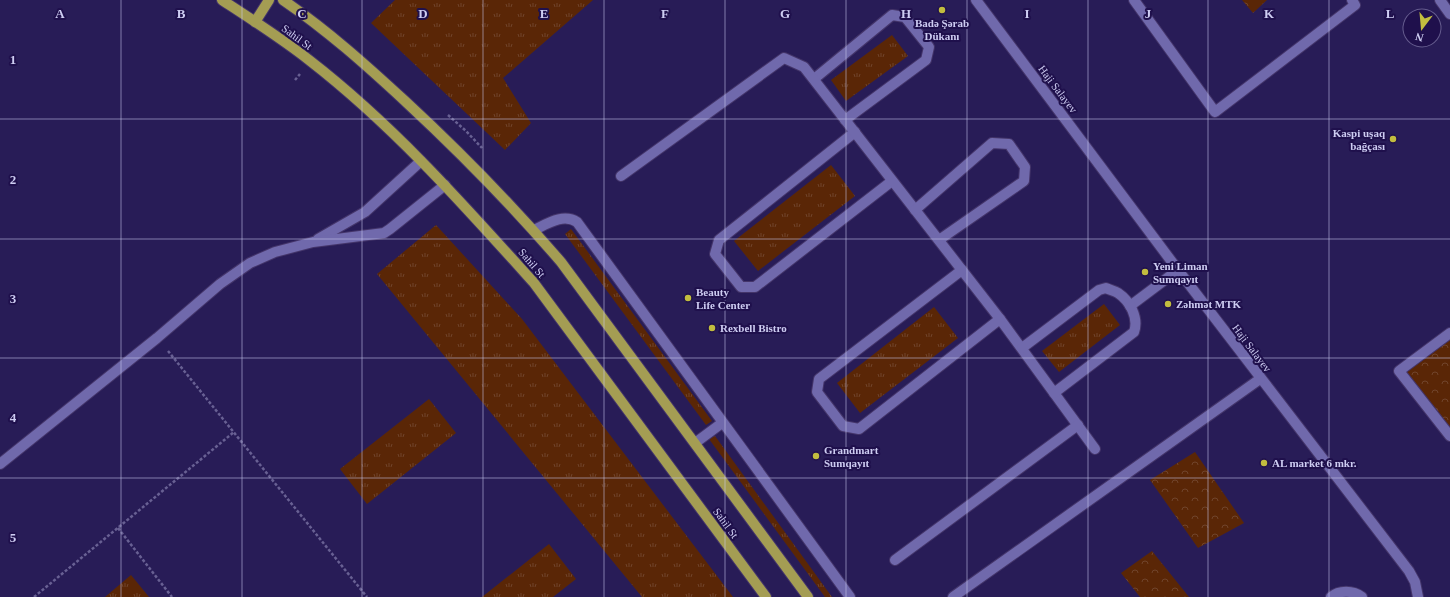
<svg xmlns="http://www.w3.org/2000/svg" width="1450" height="597" viewBox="0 0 1450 597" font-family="'Times New Roman',serif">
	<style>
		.grass { fill: url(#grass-tufts) }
		.forest { fill: url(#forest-crowns) }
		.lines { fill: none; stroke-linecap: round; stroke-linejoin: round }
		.lane-casing { stroke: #44356a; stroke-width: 12 }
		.street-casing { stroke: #44356a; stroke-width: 12 }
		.primary-casing { stroke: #44356a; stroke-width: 12 }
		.path { stroke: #686093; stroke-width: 2.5; stroke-dasharray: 3 2; stroke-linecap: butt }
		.lane { stroke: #7069ac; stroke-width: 10 }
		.street { stroke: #7069ac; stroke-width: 10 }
		.primary { stroke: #a49d53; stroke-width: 10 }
		.grid { fill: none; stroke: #cecdf2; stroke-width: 1; stroke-opacity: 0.55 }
		.poi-dot { fill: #c2bd3f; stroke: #1f104c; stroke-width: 1.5 }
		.labels { text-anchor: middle; stroke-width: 4; stroke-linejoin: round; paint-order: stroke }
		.poi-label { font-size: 11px; font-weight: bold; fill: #cecdf2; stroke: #1f104c; text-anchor: start }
		.street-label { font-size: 11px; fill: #cecdf2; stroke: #1f104c }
		.grid-label { font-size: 13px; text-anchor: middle; font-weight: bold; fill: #cecdf2; stroke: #1f104c; stroke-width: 4; stroke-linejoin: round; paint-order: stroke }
	</style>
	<defs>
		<pattern id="grass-tufts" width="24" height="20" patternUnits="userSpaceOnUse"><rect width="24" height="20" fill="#5a2606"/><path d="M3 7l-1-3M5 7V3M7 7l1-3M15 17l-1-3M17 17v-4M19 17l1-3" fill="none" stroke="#70442b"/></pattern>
		<pattern id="forest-crowns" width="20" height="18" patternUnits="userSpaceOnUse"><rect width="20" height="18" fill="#5a2606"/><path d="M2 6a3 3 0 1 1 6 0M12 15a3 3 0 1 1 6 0" fill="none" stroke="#70442b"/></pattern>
	</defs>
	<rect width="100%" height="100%" fill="#281c57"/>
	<g class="grass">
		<path d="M395 0H593L503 78 531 123 505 150 371 23Z"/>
		<path d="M892 35 908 56 846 101 831 80Z"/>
		<path d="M831 165 855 196 758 271 734 241Z"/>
		<path d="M436 225 522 319 733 597H642L377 274Z"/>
		<path d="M571 229 712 421 706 425 565 234Z"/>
		<path d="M1104 304 1120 325 1059 372 1042 351Z"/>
		<path d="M934 307 958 338 860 413 837 383Z"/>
		<path d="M429 399 456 433 367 504 340 469Z"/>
		<path d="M715 436 832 597H825L709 439Z"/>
		<path d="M549 544 576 579 553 597H482Z"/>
		<path d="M131 575 149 597H105Z"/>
	</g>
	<g class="forest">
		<path d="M1242 0H1267L1253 13Z"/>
		<path d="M1450 333V436L1399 371Z"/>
		<path d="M1195 452 1244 523 1198 548 1150 480Z"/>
		<path d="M1152 551 1189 597H1140L1121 573Z"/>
	</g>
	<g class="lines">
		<g class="lane-casing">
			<g id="lane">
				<path d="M1134 0 1215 112 1355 5 1352 0"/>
				<path d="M1440 0 1450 14"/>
				<path d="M814 79 892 15 905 17 929 47 926 60 845 120"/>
				<path d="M855 132 719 240 715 254 741 287H755L892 181"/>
				<path d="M621 176 784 58 804 67 1000 319 1095 449"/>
				<path d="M915 210 992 143 1009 144 1025 167 1024 181 939 240"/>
				<path d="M534 230C547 224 563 213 577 222L850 597"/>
				<path d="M318 239 365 212 421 161"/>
				<path d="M962 270 819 379 817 392 843 426 859 429 1000 319"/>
				<path d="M1130 306 1178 270"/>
				<path d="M1450 333 1399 371 1450 436"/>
				<path d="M1022 348 1099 290 1106 288C1110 290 1115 291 1118 293 1130 301 1139 318 1134 332L1054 393"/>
				<path d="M695 443 722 423"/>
				<path d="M0 464 157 338 220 284 250 263 275 252 313 242 384 233 390 229 445 185"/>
				<path d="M895 560 1078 425"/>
				<path d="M1331 597C1339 590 1353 590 1362 597"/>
			</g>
		</g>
		<g class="street-casing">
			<g id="street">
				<path d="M976 0 1178 270 1409 571 1415 582 1418 597"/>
				<path d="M953 597 1260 379"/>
			</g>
		</g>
		<g class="primary-casing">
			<g id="primary">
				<path d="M222 0C251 19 281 38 309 60 393 125 463 204 534 283L766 597"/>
				<path d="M283 0C327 30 366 65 405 101 460 152 512 205 561 262L808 597"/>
				<path d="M255 22 269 0"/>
			</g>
		</g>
		<g class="path">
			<path d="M295 80 300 74"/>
			<path d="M448 115 466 131 482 148"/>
			<path d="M168 351 367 597"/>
			<path d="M118 528 172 597"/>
			<path d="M34 597 234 432"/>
		</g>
		<use href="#lane" class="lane"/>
		<use href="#street" class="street"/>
		<use href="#primary" class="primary"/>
	</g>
	<path class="grid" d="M121 0V597M242 0V597M362 0V597M483 0V597M604 0V597M725 0V597M846 0V597M967 0V597M1088 0V597M1208 0V597M1329 0V597M0 119H1450M0 239H1450M0 358H1450M0 478H1450"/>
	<g class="poi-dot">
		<circle cx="942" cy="10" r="4"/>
		<circle cx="1393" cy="139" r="4"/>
		<circle cx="1145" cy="272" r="4"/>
		<circle cx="688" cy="298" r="4"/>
		<circle cx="1168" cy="304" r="4"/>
		<circle cx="712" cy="328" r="4"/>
		<circle cx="816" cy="456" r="4"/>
		<circle cx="1264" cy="463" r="4"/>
	</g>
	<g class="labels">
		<g class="poi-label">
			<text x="942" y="27" text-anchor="middle">Badә Şәrab<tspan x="942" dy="13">Dükanı</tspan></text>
			<text x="1385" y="137" text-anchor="end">Kaspi uşaq<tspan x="1385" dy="13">bağçası</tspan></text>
			<text x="1153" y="270">Yeni Liman<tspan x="1153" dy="13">Sumqayıt</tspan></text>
			<text x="696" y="296">Beauty<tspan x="696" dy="13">Life Center</tspan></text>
			<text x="1176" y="308">Zəhmət MTK</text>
			<text x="720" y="332">Rexbell Bistro</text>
			<text x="824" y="454">Grandmart<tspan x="824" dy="13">Sumqayıt</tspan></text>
			<text x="1272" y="467">AL market 6 mkr.</text>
		</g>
		<g class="street-label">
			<text transform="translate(297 37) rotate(36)" y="4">Sahil St</text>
			<text transform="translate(1058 89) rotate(53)" y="4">Haji Salayev</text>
			<text transform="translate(532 263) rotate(49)" y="4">Sahil St</text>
			<text transform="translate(1252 348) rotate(53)" y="4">Haji Salayev</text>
			<text transform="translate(726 523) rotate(54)" y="4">Sahil St</text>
		</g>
	</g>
	<g class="grid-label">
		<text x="60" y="18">A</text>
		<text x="181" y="18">B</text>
		<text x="302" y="18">C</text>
		<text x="423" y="18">D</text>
		<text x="544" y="18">E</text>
		<text x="665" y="18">F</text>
		<text x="785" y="18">G</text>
		<text x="906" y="18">H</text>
		<text x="1027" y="18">I</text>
		<text x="1148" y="18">J</text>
		<text x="1269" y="18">K</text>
		<text x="1390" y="18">L</text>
		<text x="13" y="64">1</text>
		<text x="13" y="184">2</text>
		<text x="13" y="303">3</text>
		<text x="13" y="422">4</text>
		<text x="13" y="542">5</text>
	</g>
	<g transform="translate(1422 28) rotate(196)"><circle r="19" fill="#1f104c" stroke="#655c8e"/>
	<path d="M0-3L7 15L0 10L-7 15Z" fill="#c2bd3f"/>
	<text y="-6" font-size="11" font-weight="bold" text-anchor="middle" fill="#cecdf2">N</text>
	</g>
</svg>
